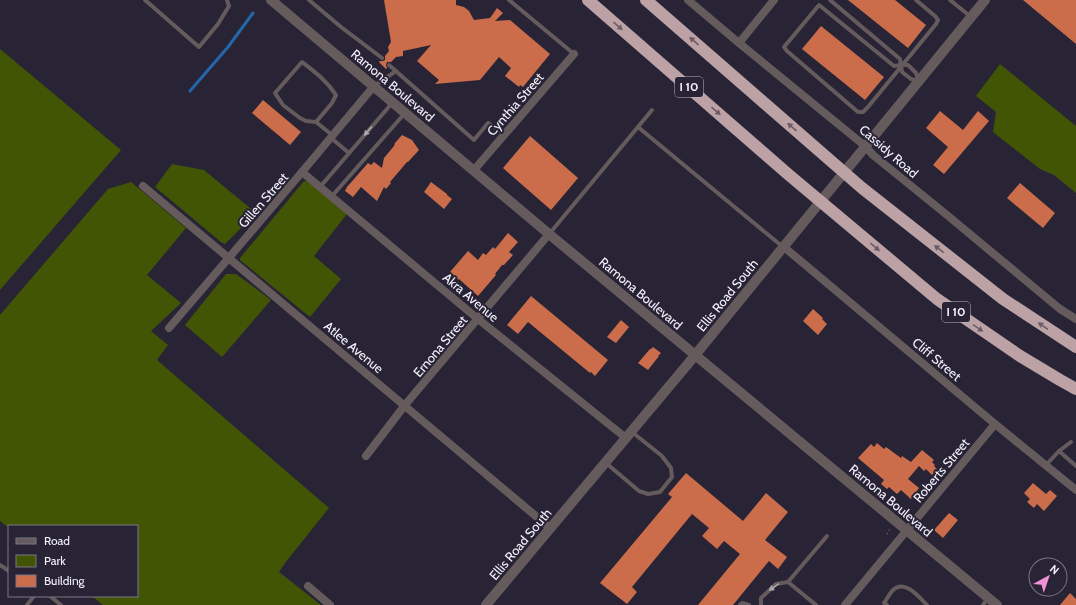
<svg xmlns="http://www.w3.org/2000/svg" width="1076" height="605" viewBox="0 0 1076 605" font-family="Cabin,sans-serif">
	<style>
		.green { fill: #415505 }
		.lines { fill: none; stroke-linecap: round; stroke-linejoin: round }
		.stream { stroke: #2366ab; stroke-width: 3 }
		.building { fill: #cb6d4a }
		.path { stroke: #696575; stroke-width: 1.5; stroke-dasharray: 1 3; stroke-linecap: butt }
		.service { stroke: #655b5c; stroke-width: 4 }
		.minor { stroke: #655b5c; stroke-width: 8 }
		.tertiary { stroke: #655b5c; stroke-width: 10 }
		.motorway { stroke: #bca1a5; stroke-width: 12 }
		.oneway { fill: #6b5c67 }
		.oneway2 { fill: #ada6ad }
		.labels { text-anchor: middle; stroke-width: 4; stroke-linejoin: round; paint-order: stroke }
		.shield { fill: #282435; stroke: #b8b4c2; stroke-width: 1 }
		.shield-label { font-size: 12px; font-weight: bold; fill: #f5f2fe }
		.street-label { font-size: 13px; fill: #f5f2fe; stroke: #282435 }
	</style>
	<rect width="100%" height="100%" fill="#282435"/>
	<g class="green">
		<path d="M0 49 121 150 0 290Z"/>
		<path d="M1000 64 1076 126V193L1054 175 1040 169 993 132 996 112 976 96Z"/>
		<path d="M172 164 204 170 256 213 225 244 221 242 155 187Z"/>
		<path d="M304 181 309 182 347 214 314 256 341 279 310 317 240 260V258Z"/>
		<path d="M131 182 186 228 147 275 181 303 151 331 168 345 157 360 329 508 285 563 279 572 321 605H103L92 596H137V526H9V528L0 521V315L108 189Z"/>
		<path d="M226 274H236L271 300 222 357 185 325Z"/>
	</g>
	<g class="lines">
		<path class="stream" d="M190 91 228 47 253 13"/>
	</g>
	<g class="building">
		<path d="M384 0H456V5L464 7 469 11 474 20 490 18 497 8 503 13 495 21 510 20 550 54 523 87 520 85 519 87 505 76 511 68 499 57 480 80 435 84 439 80 417 61 431 45 403 51V56L396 57 391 62H387L386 65 387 68 386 69 379 62 380 61H383L385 60V56L389 51 388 47 391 42Z"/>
		<path d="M848 0H895L926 25 908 48Z"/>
		<path d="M1023 0H1076V44Z"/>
		<path d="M821 26 884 77 865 100 802 49Z"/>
		<path d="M263 100 301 132 290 145 252 113Z"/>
		<path d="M940 111 963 130 978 111 989 121 944 174 933 165 948 147 926 128Z"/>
		<path d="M402 135 412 140 419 150 408 162H407L390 182 391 183 386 189 384 187 377 201 361 187 353 197 345 191 347 187 368 163 371 165 374 162 382 168 384 158 394 146 395 143Z"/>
		<path d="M530 136 578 178 551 210 503 168Z"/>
		<path d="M431 182 447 194V195L452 199 444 209 424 192Z"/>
		<path d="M1020 183 1055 213 1043 228 1007 198Z"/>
		<path d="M508 233 518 242 509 252 513 255 504 265H502L495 274 496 275 478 296 459 279V280L450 272 468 251 478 260 483 253 486 255 493 247 495 249Z"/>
		<path d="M531 296 608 360 595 376 591 372 590 373 528 322 518 334 507 325Z"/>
		<path d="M813 309 823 318 822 319 827 324 818 335 803 321Z"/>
		<path d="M621 320 629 327 616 343 607 337Z"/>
		<path d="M653 347 661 353 658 356H659L648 370 638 363 650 349H651Z"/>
		<path d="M877 443 884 449 886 447 901 458 902 456 911 462 922 450 934 460 932 462 935 465 934 466 937 469 932 475 926 469 924 471 919 466 908 479 919 488 911 499 901 490 897 494 889 487 887 489 881 484 884 480 858 458 871 444 874 447Z"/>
		<path d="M686 473 743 521 766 493 788 512 765 540 787 557 778 569 769 561 733 605H698L740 554 724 541 717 549 702 536 709 528 692 514 632 587 637 592 627 604 600 583 672 497 668 494Z"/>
		<path d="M1033 483 1046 494 1050 490 1057 496 1044 511 1037 504 1034 508 1027 502 1030 499 1024 493Z"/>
		<path d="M949 513 958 520 943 538 934 530Z"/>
		<path d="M1070 593 1076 599V605H1060Z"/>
	</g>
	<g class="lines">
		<path class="path" d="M887 534 890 529"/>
		<g class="service">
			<path d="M145 0 199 47 218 24 229 6 227 0"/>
			<path d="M309 0 341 27 382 58"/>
			<path d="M509 0 574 54"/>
			<path d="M830 0 900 59 901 65"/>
			<path d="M950 0 971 17"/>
			<path d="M389 65 474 140 488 123 505 134"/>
			<path d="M901 65 894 66 819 5 784 47 787 51 858 112H863L868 107 936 24 938 20 935 16 916 0"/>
			<path d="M901 65H908L916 73 919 81 911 79 902 72Z"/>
			<path d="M374 86 396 71"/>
			<path d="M316 122 332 103 336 95C327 81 315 72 302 62L275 93 283 105 300 118 306 121 316 122 332 135"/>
			<path d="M638 127 766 233 783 247"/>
			<path d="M331 138 349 153"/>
			<path d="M320 187 393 102"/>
			<path d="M332 196 405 113"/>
			<path d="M550 233 652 110"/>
			<path d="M1059 451 1071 442"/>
			<path d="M606 463 639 491 648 494 660 492 672 477 671 468 662 456 632 432"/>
			<path d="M1046 465 1059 451 1076 466"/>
			<path d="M0 565 9 571"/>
			<path d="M788 582 827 536"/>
			<path d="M50 596 61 605"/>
			<path d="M27 605 34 596"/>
			<path d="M740 605 742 603 749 605"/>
			<path d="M761 605V598L776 584 788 582 816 605"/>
			<path d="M887 605 884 603C887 599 890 593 893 590 905 579 919 597 927 605"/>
			<path d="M983 605 988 598"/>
		</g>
		<g class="minor">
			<path d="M688 0 739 43 865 146 873 155 947 215 1060 309 1076 319"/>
			<path d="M739 43 774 0"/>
			<path d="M474 170 574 54"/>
			<path d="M302 172 478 319 626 438"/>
			<path d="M143 186C278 301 415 413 550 528"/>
			<path d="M784 247 995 424 1076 490"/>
			<path d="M169 328 302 172 374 86"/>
			<path d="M366 456 405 405 549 234"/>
			<path d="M308 586 330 605"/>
			<path d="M845 605 995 424"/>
		</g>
		<g class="tertiary">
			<path d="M271 0 549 234 997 605"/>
			<path d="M486 605 687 365 985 0"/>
		</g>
		<g class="motorway">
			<path d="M588 0 789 175 937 299 1020 356 1060 380 1076 389"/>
			<path d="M646 0 862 188 1003 299 1076 347"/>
		</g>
	</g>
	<defs><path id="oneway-solid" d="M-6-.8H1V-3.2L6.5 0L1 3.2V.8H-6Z"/></defs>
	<g class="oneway">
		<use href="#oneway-solid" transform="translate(618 26) rotate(41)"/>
		<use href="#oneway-solid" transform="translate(694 41) rotate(-139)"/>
		<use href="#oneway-solid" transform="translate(716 111) rotate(41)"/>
		<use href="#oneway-solid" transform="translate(792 127) rotate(-139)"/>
		<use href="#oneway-solid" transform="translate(875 247) rotate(40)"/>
		<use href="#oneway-solid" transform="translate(939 249) rotate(-142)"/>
		<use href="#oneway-solid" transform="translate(1043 326) rotate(-146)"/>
		<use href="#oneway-solid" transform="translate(978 328) rotate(34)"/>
	</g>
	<g class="oneway2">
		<use href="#oneway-solid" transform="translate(368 131) rotate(130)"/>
		<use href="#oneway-solid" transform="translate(774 587) rotate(146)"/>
	</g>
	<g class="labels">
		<g class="shield">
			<rect x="675" y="77" width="28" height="20" rx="3"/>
			<rect x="942" y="302" width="28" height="20" rx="3"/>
		</g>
		<g class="shield-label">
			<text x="689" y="91">I 10</text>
			<text x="956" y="316">I 10</text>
		</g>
		<g class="street-label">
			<text transform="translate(393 85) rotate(40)" y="5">Ramona Boulevard</text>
			<text transform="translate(515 104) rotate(-49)" y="5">Cynthia Street</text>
			<text transform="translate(889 151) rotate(41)" y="5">Cassidy Road</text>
			<text transform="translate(263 200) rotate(-49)" y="5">Gillen Street</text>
			<text transform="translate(641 293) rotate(40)" y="5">Ramona Boulevard</text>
			<text transform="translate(727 295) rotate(-51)" y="5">Ellis Road South</text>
			<text transform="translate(471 297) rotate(40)" y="5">Akra Avenue</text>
			<text transform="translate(440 346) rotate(-50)" y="5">Ernona Street</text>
			<text transform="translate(354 347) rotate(40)" y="5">Atlee Avenue</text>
			<text transform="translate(937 359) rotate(40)" y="5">Cliff Street</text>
			<text transform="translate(941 470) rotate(-50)" y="5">Roberts Street</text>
			<text transform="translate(891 500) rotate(40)" y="5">Ramona Boulevard</text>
			<text transform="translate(520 544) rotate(-50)" y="5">Ellis Road South</text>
		</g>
	</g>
	<rect x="8" y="525" width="130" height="72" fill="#282435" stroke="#7a7685"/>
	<rect x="16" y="538" width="20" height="6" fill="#655b5c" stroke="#7a7685"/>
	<text x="44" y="545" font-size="12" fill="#f5f2fe">Road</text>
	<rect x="16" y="555" width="20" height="12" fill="#415505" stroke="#7a7685"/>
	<text x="44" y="565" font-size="12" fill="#f5f2fe">Park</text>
	<rect x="16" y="575" width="20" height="12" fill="#cb6d4a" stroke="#7a7685"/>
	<text x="44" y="585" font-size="12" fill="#f5f2fe">Building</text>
	<g transform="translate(1048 577) rotate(40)"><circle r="19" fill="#282435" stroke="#7a7685"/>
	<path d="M0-3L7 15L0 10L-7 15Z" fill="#f391d6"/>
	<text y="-6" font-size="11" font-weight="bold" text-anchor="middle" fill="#f5f2fe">N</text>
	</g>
</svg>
